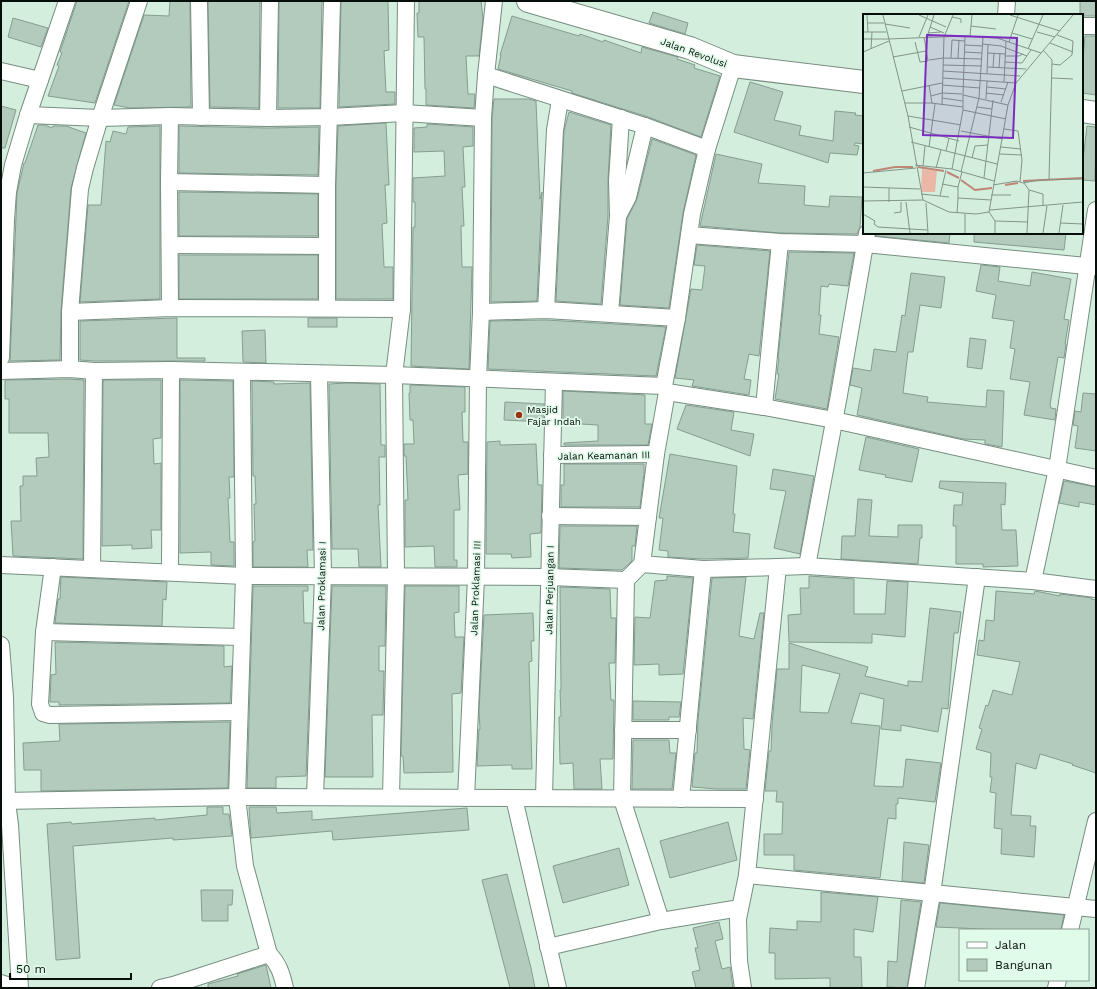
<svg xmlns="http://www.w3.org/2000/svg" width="1097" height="989" viewBox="0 0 1097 989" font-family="'Work Sans',sans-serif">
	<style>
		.building { fill: #b2cbbc; stroke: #859d8e; fill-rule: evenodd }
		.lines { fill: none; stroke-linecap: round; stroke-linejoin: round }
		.street-casing { stroke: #768e80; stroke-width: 18 }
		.secondary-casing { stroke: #768e80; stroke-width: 24 }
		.street { stroke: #fff; stroke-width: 16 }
		.secondary { stroke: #fff; stroke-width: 22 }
		.poi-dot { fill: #9a340f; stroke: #e1fbeb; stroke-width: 1.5 }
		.labels { text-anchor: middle; stroke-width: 3.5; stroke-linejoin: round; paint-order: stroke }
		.street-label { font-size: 10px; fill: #060e09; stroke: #e1fbeb }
		.poi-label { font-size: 10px; fill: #060e09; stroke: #e1fbeb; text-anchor: start }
		.inset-river { fill: none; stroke: #be8674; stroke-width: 2 }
		.inset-road { fill: none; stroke: #829489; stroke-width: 1 }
		.view { fill: #7b2cbf; fill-opacity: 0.15; stroke: #7b2cbf; stroke-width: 2 }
		.inset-edge { fill: none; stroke: #060e09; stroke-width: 2 }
	</style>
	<rect width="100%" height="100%" fill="#d4eede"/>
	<g class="building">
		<path d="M77 1H129L95 103 48 96 59 66 57 65 62 53 60 52Z"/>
		<path d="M170 1H190L191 107 130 108 114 105 144 15 169 16Z"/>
		<path d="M208 1H260L259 108 210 107Z"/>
		<path d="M279 1H322L320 108H278Z"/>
		<path d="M341 1H388L389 50 384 51 386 92H395V104L339 107Z"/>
		<path d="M419 1H481L483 19 479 56H466L468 94H475L474 108 426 105V89H425L424 37H418L417 13H419Z"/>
		<path d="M1080 1H1096V16H1082V15H1080Z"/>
		<path d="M653 12 688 23 685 34 649 23Z"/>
		<path d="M512 16 579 36 580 34 603 42 604 40 641 53 642 47 678 57 677 59 695 65 694 68 720 76 701 137 648 117 572 93V91L498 69 501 55H500Z"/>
		<path d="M13 18 48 28 41 47 8 37Z"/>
		<path d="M1085 36H1096V95L1082 93V69Z"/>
		<path d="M750 82 783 92 774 120 801 126 799 135 833 141 835 111 856 113 855 115 864 116V144L855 143 854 145 859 146 857 155 830 153 828 163 734 132Z"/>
		<path d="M494 99H529L536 101 540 199 542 192 537 301 491 302 492 118Z"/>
		<path d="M1 106 16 110 5 148H1Z"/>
		<path d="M569 112 611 125 608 180V216L601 304 556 301 564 131Z"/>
		<path d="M386 123 389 185H385L387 223 382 224 384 267H393V299H336V185L338 126Z"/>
		<path d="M427 124 473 127V146L463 147 465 187H462L464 226H461L462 267H472L469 369 411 366 413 227H415V202H413V178L445 176 444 151 414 152V128L427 127Z"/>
		<path d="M38 125H45L52 128 53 126H66L86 133 71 188 61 311 60 360 10 361 17 193 24 163H25Z"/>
		<path d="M160 126V299L80 302 88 205H101L106 141 110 142 113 131 126 134 128 127Z"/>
		<path d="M179 126 268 128 319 127 318 175 179 173Z"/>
		<path d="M1087 126 1096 127 1095 181 1082 180V167Z"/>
		<path d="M652 139 696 155 683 213 669 308 620 305 627 219 637 199Z"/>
		<path d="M716 154 762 164 758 183 805 186 804 205 829 207 830 196 862 197 860 227 857 234 780 233 700 226Z"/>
		<path d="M179 192 318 194V236H179Z"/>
		<path d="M876 233H950L949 243 876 236Z"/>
		<path d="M974 233H1066L1064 250 974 242Z"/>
		<path d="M697 245 770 251 759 356 749 354 744 379 751 380 749 395 692 386 694 380 675 378 691 289 702 290 705 266 694 265Z"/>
		<path d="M789 252 854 253 848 286 829 284 828 287 821 286 819 315H821L819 334 839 337 827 409 775 399 779 374H777L779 358H778Z"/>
		<rect x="179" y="255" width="139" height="44"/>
		<path d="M981 265 1000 267 998 281 1030 286 1032 272 1071 279 1064 319 1069 320 1065 344H1066L1064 358 1058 357 1050 405 1051 408 1056 409 1055 420 1024 415 1030 382 1010 379 1015 349 1010 348 1014 321 992 318 996 295 976 291Z"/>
		<path d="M911 273 945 277 941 308 920 305 913 352H908L903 393 928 397 927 402 986 407 987 390 1004 391 1002 447 985 444V440L963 439 857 415 862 388 850 385 853 368 871 371 874 349 896 352 902 315 905 316Z"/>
		<path d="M177 318V358H205V361H94L80 360V321Z"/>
		<rect x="308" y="318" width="29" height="9"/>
		<path d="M546 320 666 327 656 376 488 369 490 321Z"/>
		<path d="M265 330 266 363 243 362 242 331Z"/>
		<path d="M970 338 986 340 982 369 967 367Z"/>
		<path d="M70 379 84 380 83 559 13 556 11 521H21L20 486H23V476H37L36 458 49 457 48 433H9V399H5V380Z"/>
		<path d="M103 380H161V438L153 439 154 464 161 463V530H151L152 548 132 549V545L102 546Z"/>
		<path d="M180 380 233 381 234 477H229L230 498H228L230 542H234V566L211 565V552L180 553Z"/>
		<path d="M252 381 274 382V384L310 383 313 550H307L308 567H253V542L255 541 254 504H256L255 476H253Z"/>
		<path d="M348 383 380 384 381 445H385V457H379L380 505H378L381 567H359L358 549H332L329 384Z"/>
		<path d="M410 385 465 387V412H462L463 442H468V474L458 475 460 510H454V560H457V567H435L434 546 405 547V500H408L406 456H404V444H414L413 420H410L409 393H410Z"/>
		<path d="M563 391 645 395V424H652L648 445H564V443L598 441V425L563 423Z"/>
		<path d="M1083 393 1096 394V451L1075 448 1078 426 1073 425 1075 411 1081 412Z"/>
		<path d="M505 402 544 404V422L504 420Z"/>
		<path d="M686 405 734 412 731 430 754 434 750 456 677 429Z"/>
		<path d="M866 437 919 449 912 482 885 477 886 475 859 470Z"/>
		<path d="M500 441V445L536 444 538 485H542L541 533 530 534 531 557 512 558 511 554H486L487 442Z"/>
		<path d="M670 454 737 466 733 514H735L733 532 750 534 748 558 703 559 668 557V551L659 550 663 518H659Z"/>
		<path d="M564 464H644V473L640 507H561V485H564Z"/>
		<path d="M773 469 814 476 800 554 774 548 786 491 770 489Z"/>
		<path d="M940 481 1006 483 1005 505 1001 504 1002 530H1016L1018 566 983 567V564H956V526H953L954 505H962L963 493 939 488Z"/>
		<path d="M1064 481 1096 487V505L1079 502V507L1059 503Z"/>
		<path d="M858 499 872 500 869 536 898 537V525H922V538H920L918 564 841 559 842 536H855Z"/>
		<path d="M560 526H637L635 546H632V561L622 570 559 568Z"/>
		<path d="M667 576 693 578 683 674 659 675V664L634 665 635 617 650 618 655 581 667 580Z"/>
		<path d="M809 576 854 579V614H885L887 581 908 582 905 637 872 634V643L789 642 788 615 801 614 800 588H809Z"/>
		<path d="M61 577 167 582 166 600 163 599 162 626 55 623 58 599H60Z"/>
		<path d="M746 577 739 636 754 639 760 613H764L753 719 743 718 744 749 750 750 746 789H717L692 787 695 753H697L698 720 712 578Z"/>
		<path d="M253 586H308V591H303L304 623H312L306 776 276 777V788H247Z"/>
		<path d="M332 586H386L385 646H379V671H384L383 715H372L373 777H325Z"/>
		<path d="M405 586H459V612L454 613 455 637H464L461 693 452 694 453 772 404 773 403 756H401Z"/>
		<path d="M560 587 610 589 611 618H616L615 663H609L611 700H614L613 759H600L602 789H574L573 763 560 764 559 717 561 716 560 690H561Z"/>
		<path d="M996 591 1034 594 1035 591 1060 596V594L1092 598 1091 599 1096 600V773L1072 765 1073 764 1040 754 1036 769 1016 763 1011 815 1031 816 1030 826H1036L1034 857 1001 854 1002 829 994 828 996 793 990 792 992 777H990L991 753 976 749 982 729 979 728 986 705 988 706 993 690 1012 695 1020 662 977 655 979 640 984 641 986 620 994 621Z"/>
		<path d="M930 608 961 612 958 633H954L948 709 942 708 938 732 901 725V731L881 729 884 699 860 693 851 723 880 726 874 786 903 787 906 759 941 763 935 802 898 798V804H896V819L888 818 880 878 794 870V855H764V834H782L783 802H776L777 791H765L769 751H771L772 725 777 669H789V643L868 667 865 676 908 686V681L922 682ZM802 665 840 674 828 713 800 712Z"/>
		<path d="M533 613 534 641H531L532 661 529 662 532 769H512V765L477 766 479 729H480L479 711 484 615Z"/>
		<path d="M55 642 224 646V667L232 666 230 703 59 705V702H50L51 675 56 674Z"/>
		<path d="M633 701 681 702 679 717H669V720H633Z"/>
		<path d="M230 722 228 788 41 791V770H24L23 743 60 741 59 724Z"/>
		<path d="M633 740H669L670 753H676L672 789H632Z"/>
		<path d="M207 807H223V814H229L232 836 173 840V838L73 846 80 958 56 960 47 824 71 822 72 824 155 818V820L207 815Z"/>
		<path d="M249 807H276L277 813 312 811V820L467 808 469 830 333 840 332 831 251 838Z"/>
		<path d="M728 822 737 860 670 878 660 841Z"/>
		<path d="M904 842 929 845 924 883 902 881Z"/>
		<path d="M619 848 629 885 563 903 553 866Z"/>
		<path d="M507 874 531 968 535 988H510L482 880Z"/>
		<path d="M201 890H233L232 905H228V921H202Z"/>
		<path d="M821 892 878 897 873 932 854 929V957H861L862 988H830V978L775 979V953H769L770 928 797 930V921L821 922Z"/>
		<path d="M901 900 921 902 907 988 887 987 888 961 897 962Z"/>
		<path d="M940 903 1064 915 1061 930H1007L936 927Z"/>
		<path d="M719 922 723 939 715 941 722 969 730 967 733 988H696L692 972 700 970 695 948H698L693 928Z"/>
		<path d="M266 965 271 988H208V984L238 976 237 974Z"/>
	</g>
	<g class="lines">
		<g class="street-casing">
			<g id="street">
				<path d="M199 1 201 117"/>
				<path d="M1006 15 1007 1"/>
				<path d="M1082 26H1096"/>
				<path d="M733 66 707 149 692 214 677 318 664 386 667 392 656 454 642 564 703 569 778 567"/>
				<path d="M1 71 40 80"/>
				<path d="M486 75 645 126 707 149"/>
				<path d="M28 115 100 118 170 116 268 118 330 117 404 113 483 118"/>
				<path d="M170 116 169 182 170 308"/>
				<path d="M268 118 270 1"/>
				<path d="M169 182 327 185"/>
				<path d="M618 216 628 197 645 126"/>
				<path d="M689 235 780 242 865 244 1096 267"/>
				<path d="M170 245 327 246"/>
				<path d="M327 308V185L332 1"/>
				<path d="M546 310 555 130 560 100"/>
				<path d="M70 312 170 308 402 309"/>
				<path d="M481 312 546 310 677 318"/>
				<path d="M610 313 618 216 617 181 621 118"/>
				<path d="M1 358 6 220 8 192 13 165 28 115 67 1"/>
				<path d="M70 369V312L80 189 85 168 100 118 139 1"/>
				<path d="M1 371 70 369 94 371 171 370 394 375 664 386"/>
				<path d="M242 372 244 576 237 797 245 866 269 954"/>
				<path d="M667 392 764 407 834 420 1096 478"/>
				<path d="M764 407 780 242"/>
				<path d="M552 455 656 454"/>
				<path d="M550 516 648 517"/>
				<path d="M1 565 244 576 549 577 626 580 642 564"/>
				<path d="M807 566 1033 581 1096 589"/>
				<path d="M53 567 44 632 40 704 43 713 50 715 239 712"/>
				<path d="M92 569 94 371"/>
				<path d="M170 572 171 370"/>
				<path d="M626 580 622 799 661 921"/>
				<path d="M1033 581 1057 469 1096 210"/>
				<path d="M44 632 241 637"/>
				<path d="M1 645 5 697 7 802 10 825 20 988"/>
				<path d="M623 730H688"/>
				<path d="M315 797 323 576 319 374"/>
				<path d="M391 797 396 576 394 375 402 309 406 1"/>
				<path d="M466 798 476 578 478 378 481 312 483 118 486 75 494 1"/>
				<path d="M514 798 558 988"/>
				<path d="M544 798 554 382"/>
				<path d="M681 799 703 569"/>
				<path d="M1 801 237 797 755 799"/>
				<path d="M747 875 1096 909"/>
				<path d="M1070 930 1096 821"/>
				<path d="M548 947 661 921 740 908"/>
				<path d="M1 983 15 988"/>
				<path d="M160 988 173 985 269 954C279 964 282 975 285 988"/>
				<path d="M743 988 739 961 738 919 747 875 778 567 807 566 839 395 867 233"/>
				<path d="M916 988 932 894 977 577"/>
				<path d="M1056 988 1058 980"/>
			</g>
		</g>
		<g class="secondary-casing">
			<g id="secondary">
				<path d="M528 1 690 48 733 66 864 82"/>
				<path d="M1082 111 1096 113"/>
			</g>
		</g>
		<use href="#street" class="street"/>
		<use href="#secondary" class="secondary"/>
	</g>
	<circle class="poi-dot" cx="519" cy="415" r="4"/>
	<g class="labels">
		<g class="street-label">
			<text transform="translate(694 52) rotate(20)" y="4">Jalan Revolusi</text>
			<text transform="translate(604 455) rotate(-1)" y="4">Jalan Keamanan III</text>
			<text transform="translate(321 586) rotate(-89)" y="4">Jalan Proklamasi I</text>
			<text transform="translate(475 588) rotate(-88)" y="4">Jalan Proklamasi III</text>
			<text transform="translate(549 590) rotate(-89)" y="4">Jalan Perjuangan I</text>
		</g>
		<g class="poi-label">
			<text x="527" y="413">Masjid<tspan x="527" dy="12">Fajar Indah</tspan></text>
		</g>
	</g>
	<g transform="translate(863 14)">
		<rect width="220" height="220" fill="#d4eede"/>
		<path d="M59 155 74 157 72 178H58Z" fill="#ebb7a6"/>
		<path class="inset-river" d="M55 153 81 157M10 157 32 153H50M84 158 96 164M98 166 112 176 129 174M160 167 220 164M142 171 155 169"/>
		<path class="inset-road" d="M4 1 5 18M20 1 45 102 60 186M56 1 83 13M147 1 197 17M89 3 98 5V9M4 9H21M22 10 47 14M108 12 133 15M67 13 81 19M0 18H23M174 18 192 23M65 19 78 18M149 19 169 25M107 22 109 1M56 23 65 1M64 23 71 1M0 25H25M25 25 102 22 134 24 178 39M52 28 57 48 65 47 61 23M146 28 155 1M187 29 210 38M120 30 138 32 164 42M102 31 120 32M8 35 9 18M165 35 180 1M180 36 189 46 186 165M0 38 26 27M101 38 119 39M125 39 143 40M142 42H156L160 40M30 43 63 37M88 44 89 26 102 27M95 44 96 26M66 46 80 44 119 45M142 48 159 49 168 36M189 50 197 51 209 41 210 27 194 21M80 51 119 52M125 53 163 55M130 53 131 39M136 54 137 39M80 57 157 62M124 60 125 30M80 64 153 69M189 64 210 65M141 68 143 27M66 71 69 89M79 71 117 74M124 73 143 75M39 77 79 69M123 79 141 81M100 81 102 22M68 82 79 79 99 80M79 84 100 87M116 84 120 23M123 85 124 67M138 88 145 68M42 89H68L100 93V96L143 105M79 91 81 23 90 1M100 93V81L145 91M114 93 129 95M45 102 98 111M46 113 96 127M141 115 155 117 159 146 157 168M98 117 140 125M48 128 134 150M66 133 72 90M138 133 158 135M83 137 86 124M137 140 159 141M109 144 112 132 125 131M52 151 89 155 100 96M60 152 62 132M73 154 78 136M89 155 131 167M98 158 116 84M0 159 53 154M121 164 130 86M161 169 166 176 180 180V192M79 170 95 173M130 171 154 167 160 169 176 166 220 165M0 173 57 175M58 180 86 183M128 181H148M77 182 83 156M95 184V173L99 158M0 187 60 186 86 198 113 200 126 198 145 91 153 69 210 1M26 188V174M43 188 47 219M63 189 65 219M127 196 220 188M126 198 132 207V219M31 199 38 198V188M94 199 95 184 128 186M0 200 12 207 11 210 15 213 64 216M132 207 165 208M198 209 219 210M102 219V200M164 219 166 176M180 219 184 192M196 219 200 191"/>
		<path class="view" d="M64 21 154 24 150 124 60 121Z"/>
		<rect width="220" height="220" class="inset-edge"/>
	</g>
	<rect width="1097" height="989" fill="none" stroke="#060e09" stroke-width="4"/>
	<rect x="959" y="929" width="130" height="52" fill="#e1fbeb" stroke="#899c91"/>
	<rect x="967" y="942" width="20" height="6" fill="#ffffff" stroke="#899c91"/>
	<text x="995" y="949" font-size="12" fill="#060e09">Jalan</text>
	<rect x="967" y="959" width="20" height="12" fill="#b2cbbc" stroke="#899c91"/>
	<text x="995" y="969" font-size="12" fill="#060e09">Bangunan</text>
	<path d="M10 973v6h121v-6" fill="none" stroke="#060e09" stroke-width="2"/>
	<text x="16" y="973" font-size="12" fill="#060e09" stroke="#e1fbeb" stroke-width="3" paint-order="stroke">50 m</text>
</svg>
